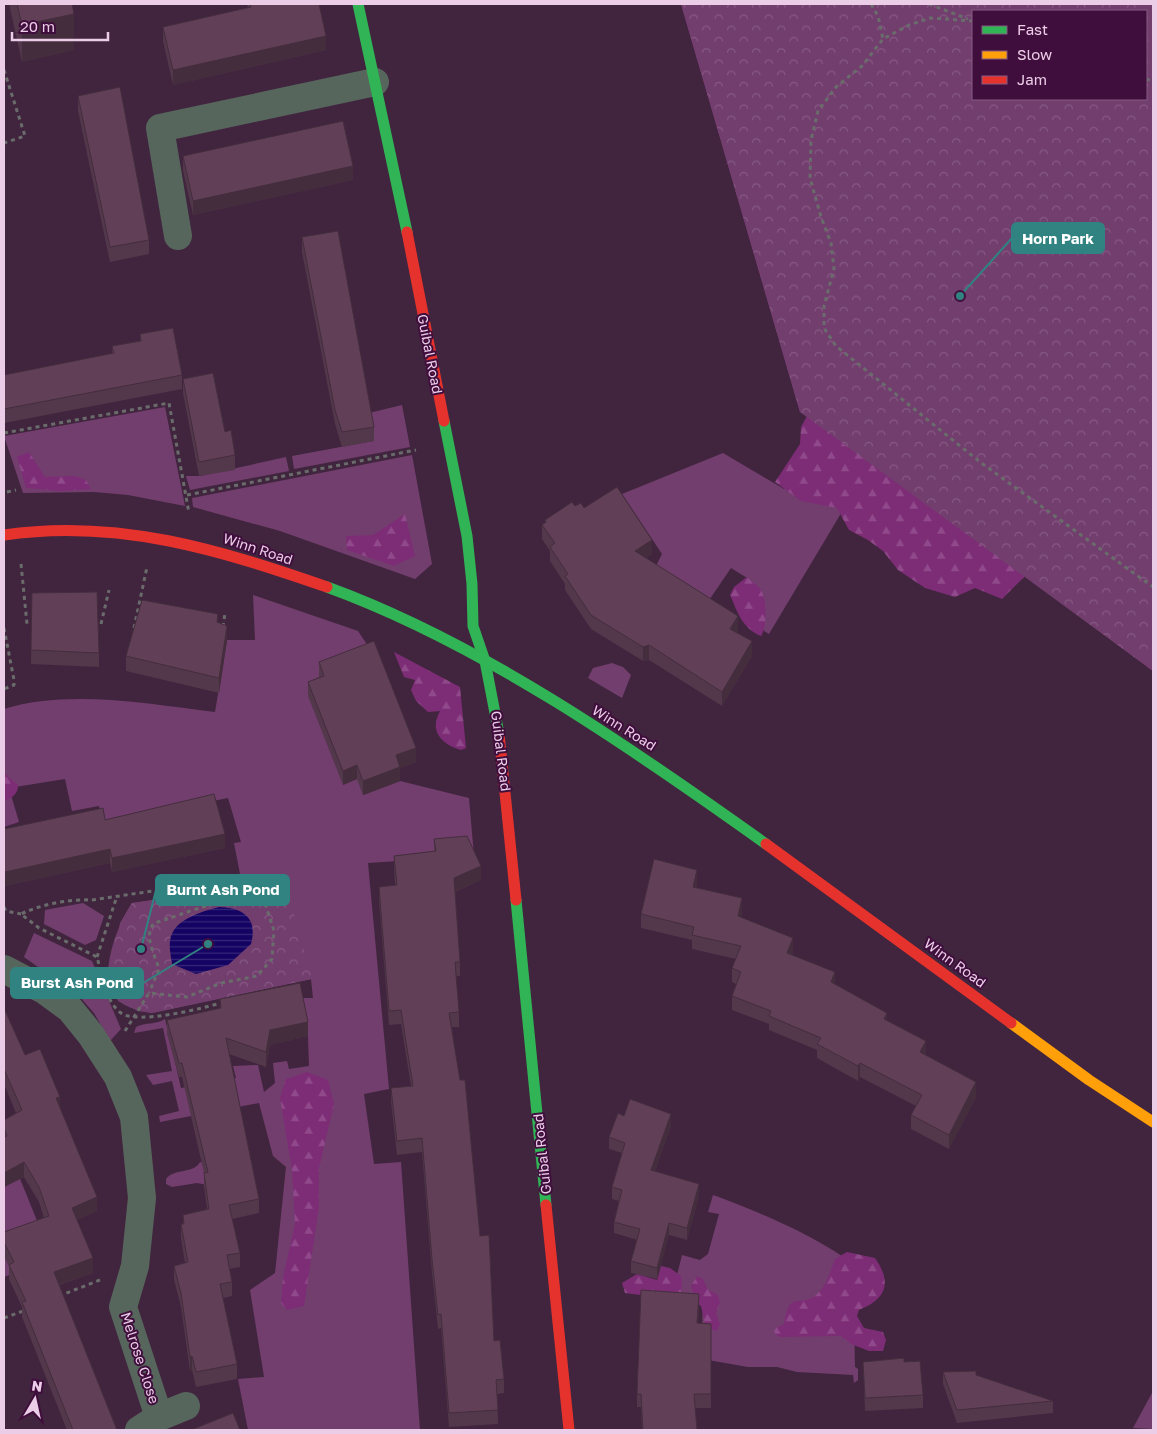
<svg xmlns="http://www.w3.org/2000/svg" width="1157" height="1434" viewBox="0 0 1157 1434" font-family="'Golos Text',sans-serif">
	<style>
		.green { fill: #723e6e }
		.forest { fill: url(#forest-firs) }
		.park { fill: url(#park-crowns); fill-rule: evenodd }
		.water { fill: url(#water-rules) }
		.lines { fill: none; stroke-linecap: round; stroke-linejoin: round }
		.path { stroke: #6a6c6c; stroke-width: 3; stroke-dasharray: 4 4; stroke-linecap: butt }
		.street { stroke: #57665c; stroke-width: 28 }
		.fast { stroke: #30b455; stroke-width: 11 }
		.slow { stroke: #ff9f0a; stroke-width: 11 }
		.jam { stroke: #e5322d; stroke-width: 11 }
		.wall { fill: #53374b }
		.shaded-wall { fill: #442d3d }
		.building { fill: #614057; stroke: #442d3d }
		.labels { text-anchor: middle; stroke-width: 4; stroke-linejoin: round; paint-order: stroke }
		.street-label { font-size: 14px; fill: #eccde8; stroke: #400e3d }
		.leader { fill: none; stroke: #308380; stroke-width: 2 }
		.callout-dot { fill: #308380; stroke: #400e3d; stroke-width: 2 }
		.callout { fill: #308380; stroke: #308380; stroke-width: 2 }
		.callout-label { font-size: 15px; text-anchor: middle; font-weight: bold; fill: #fff }
	</style>
	<defs>
		<pattern id="forest-firs" width="22" height="20" patternUnits="userSpaceOnUse" patternTransform="scale(1.25)"><rect width="22" height="20" fill="#7d2c76"/><path d="M5 1l3.5 6h-7zM16 11l3.5 6h-7z" fill="#90498a"/></pattern>
		<pattern id="park-crowns" width="20" height="18" patternUnits="userSpaceOnUse" patternTransform="scale(1.25)"><rect width="20" height="18" fill="#723e6e"/><path d="M2 6a3 3 0 1 1 6 0M12 15a3 3 0 1 1 6 0" fill="none" stroke="#865983"/></pattern>
		<pattern id="water-rules" width="6" height="5" patternUnits="userSpaceOnUse" patternTransform="scale(1.25)"><rect width="6" height="5" fill="#140363"/><path d="M0 2.5h6" fill="none" stroke="#362779"/></pattern>
	</defs>
	<rect width="100%" height="100%" fill="#41253e"/>
	<g class="green">
		<path d="M402 405 410 447 294 469 292 456 373 441 369 413Z"/>
		<path d="M165 407 185 506 128 495 94 492 23 493 4 436Z"/>
		<path d="M723 453 784 489 871 463 769 634 764 631 752 581 731 568 690 628 648 582 662 554 622 494Z"/>
		<path d="M412 455 432 564 415 579 280 531 193 507 192 498Z"/>
		<path d="M286 457 289 471 190 490 186 476H200Z"/>
		<path d="M253 595 358 631 374 655 363 795 400 781 469 798 474 856 368 863 389 1089 364 1094 374 1164 401 1162 420 1430H248L238 1379 264 1377 250 1290 275 1273 286 1167 273 1156 259 1103 160 1122 159 1116 179 1111 172 1081 153 1085 146 1075 172 1071 163 1028 134 1033 136 1027C145 1022 157 1025 165 1019L181 1088 236 1078 233 1066 258 1065 264 1092 275 1083 273 1063 287 1061 289 1069 309 1066 308 1036 300 998H313L311 979 152 1013 138 1011 118 1001 109 981 120 923 132 903 234 888 240 874 234 843 241 842 228 798 103 823 99 806 72 811 65 779 9 788 19 822 4 827V709C68 689 149 704 215 712L227 640H255Z"/>
		<path d="M612 663 623 667 631 675 622 698 588 678 593 668Z"/>
		<path d="M83 903 104 916 96 940 85 945 44 924 45 910Z"/>
		<path d="M34 933 92 961 121 1029 110 1041 94 1013 80 997 24 957Z"/>
		<path d="M12 1159 42 1233 32 1266 4 1277V1162Z"/>
		<path d="M200 1162 203 1163 207 1185 197 1183 172 1187 166 1184V1179C174 1168 194 1174 200 1162Z"/>
		<path d="M713 1195C755 1210 818 1237 853 1264L855 1367 858 1369V1380L854 1383 853 1375 797 1372 777 1367H748L708 1360 701 1356 703 1303 671 1299 682 1255 700 1260 708 1254 719 1214 708 1212Z"/>
		<path d="M1153 1391V1429L1133 1428Z"/>
	</g>
	<g class="forest">
		<path d="M681 4 1153 671 1025 576 1002 599 975 588 955 597 925 588 898 570 883 551 868 540 849 530 837 508 801 501 775 482 800 444 801 427 807 416 800 412Z"/>
		<path d="M29 452 45 477 75 476 86 480 91 489 61 491 26 488 17 457Z"/>
		<path d="M405 514 415 556 394 566 347 550 346 536 373 535Z"/>
		<path d="M747 577C751 581 758 585 761 590 767 600 767 628 761 636 742 628 738 613 730 595L734 587Z"/>
		<path d="M394 652 460 687 466 748 461 750C441 744 429 731 440 711L428 712 416 701 411 690 415 680 404 677Z"/>
		<path d="M4 773 18 785C18 794 12 798 4 801Z"/>
		<path d="M307 1072 328 1080 334 1104 319 1168V1207L304 1306 287 1310 281 1303 283 1277 295 1224 292 1170 280 1098 286 1079Z"/>
		<path d="M847 1252 875 1258C892 1282 887 1299 859 1310L857 1316 864 1328 883 1332 886 1340 883 1351H869L851 1344 841 1336 779 1337 774 1332 776 1328 784 1324C790 1287 800 1310 817 1294 827 1286 830 1271 835 1259Z"/>
		<path d="M661 1266 670 1268 681 1276 682 1287 679 1300 625 1293 622 1283 637 1274 657 1280Z"/>
		<path d="M697 1276 703 1279 708 1290 718 1295 720 1302 716 1313 720 1325 717 1331 706 1328 701 1306 696 1303 691 1286Z"/>
	</g>
	<g class="park">
		<path d="M681 4H1153V671L800 412ZM973 11H1146V99H973Z"/>
		<path d="M285 882 312 979 152 1013C141 1011 129 1009 119 1001 94 983 118 923 132 903Z"/>
	</g>
	<path class="water" d="M219 907C243 908 258 917 251 944L228 965 196 974 172 964C171 957 169 948 170 941 173 919 201 912 219 907Z"/>
	<g class="lines">
		<g class="path">
			<path d="M871 4 878 16 883 39"/>
			<path d="M929 4 968 19"/>
			<path d="M973 21 930 18 909 25 883 39 862 66 836 87 818 111 811 140 810 178 821 217 831 243 834 269 824 306V328L836 346 980 462 1153 587"/>
			<path d="M4 70 25 136 4 143"/>
			<path d="M1146 79 1153 81"/>
			<path d="M4 433 169 403 189 513"/>
			<path d="M7 492 16 490"/>
			<path d="M187 495 416 450"/>
			<path d="M21 564 27 624"/>
			<path d="M101 624 109 590"/>
			<path d="M223 627 225 613"/>
			<path d="M4 628 14 680V685L4 689"/>
			<path d="M134 628 147 567"/>
			<path d="M4 907 6 911 21 914"/>
			<path d="M97 957 117 896"/>
			<path d="M224 1002C205 1008 137 1025 121 1013 105 1001 102 975 97 957L39 928 21 914C42 904 69 899 92 900L227 880"/>
			<path d="M125 1031 149 993 187 997 221 983 257 976 272 959 274 931 266 906C246 885 179 917 154 923 143 937 155 954 159 969L149 993"/>
			<path d="M59 1296 100 1280"/>
			<path d="M4 1318 26 1310"/>
		</g>
		<g class="street">
			<path d="M178 236 160 128 375 82"/>
			<path d="M4 969 44 990 70 1009 91 1035 118 1077 134 1117 142 1198 135 1266 123 1307 159 1417 139 1430"/>
			<path d="M159 1417 186 1406"/>
		</g>
		<g class="fast">
			<path d="M358 4 407 232"/>
			<path d="M444 421 467 536 472 584 473 626 485 661 499 734"/>
			<path d="M327 587C481 643 633 749 766 844"/>
			<path d="M516 900 546 1205"/>
		</g>
		<path class="slow" d="M1011 1023 1089 1080 1153 1122"/>
		<g class="jam">
			<path d="M407 232 444 421"/>
			<path d="M4 535C118 518 220 550 327 587"/>
			<path d="M499 734 516 900"/>
			<path d="M766 844 1011 1023"/>
			<path d="M546 1205 569 1430"/>
		</g>
	</g>
	<g class="wall">
		<path d="M9 4H72L74 50 22 62Z"/>
		<path d="M247 4H319L326 50 173 85 163 41V27L248 8Z"/>
		<path d="M78 96 149 240V254L110 262 78 111Z"/>
		<path d="M183 156 353 180 193 215 183 170Z"/>
		<path d="M302 237 374 427V441L342 447 335 424 302 252Z"/>
		<path d="M140 334 182 375V389L4 423V375L112 354V346L140 341Z"/>
		<path d="M183 379 225 432 235 455V470L199 476 183 393Z"/>
		<path d="M575 506 584 508 652 554 646 558 738 630 736 632 752 656 722 706 649 660 643 661 591 629 565 590V584L550 561V551L542 539V525L545 523V520Z"/>
		<path d="M32 593 99 653V667L31 664Z"/>
		<path d="M227 640 219 693 126 671V656Z"/>
		<path d="M319 662 416 762 400 768V781L363 795 357 779 343 785 308 696V682L319 677Z"/>
		<path d="M105 820 225 848 112 872 110 863 5 886 4 881V829Z"/>
		<path d="M434 839 481 880 455 892 460 962V976H456L459 1012V1027H452L494 1341 504 1379V1393L497 1394 498 1424 449 1427 441 1328 438 1329 432 1273 422 1152 397 1155 391 1102V1088L411 1086 401 1024 389 1025 379 901V887L395 885 394 870V856L434 851Z"/>
		<path d="M697 884 696 888 742 912 741 917 793 952 792 955 887 1021 926 1056 976 1097 949 1149 911 1129V1115L916 1106 860 1077 858 1081 817 1058V1050L769 1030V1024L732 1010V996L736 984 732 982V968L736 959 692 949V940L641 928V914Z"/>
		<path d="M220 999 308 1036 270 1045 266 1067 229 1054 259 1199V1213L232 1219 240 1253V1267L229 1269 232 1282V1296L223 1298 237 1364V1379L196 1387 192 1370 190 1371 181 1307 174 1280V1266L185 1263 181 1239V1224H183V1215L207 1209 204 1187V1173L182 1077H179L167 1034V1020L220 1009Z"/>
		<path d="M4 1008 25 1055 60 1108 97 1211 77 1220 93 1273 59 1285 117 1430H67L22 1317V1307L9 1279V1266L4 1257V1232L44 1218 39 1202 24 1177 4 1187V1120L16 1113 4 1084Z"/>
		<path d="M624 1116 671 1126 655 1171 699 1196 687 1240 669 1235 657 1279 631 1273V1261L637 1240 614 1233V1222L619 1201 612 1199V1187L622 1153 609 1149V1137Z"/>
		<path d="M699 1307 698 1323 711 1324V1408H695L697 1430H642L641 1407H637V1394Z"/>
		<path d="M863 1362H904L923 1395V1408L865 1411Z"/>
		<path d="M943 1372 976 1375 1053 1401V1413L957 1423 943 1384Z"/>
	</g>
	<g class="shaded-wall">
		<path d="M74 14V50L22 62V25Z"/>
		<path d="M326 36V50L173 85V70Z"/>
		<path d="M353 166V180L193 215V201Z"/>
		<path d="M652 540V554L635 565V551Z"/>
		<path d="M738 616V630L730 643V629Z"/>
		<path d="M227 626V640L219 693V678Z"/>
		<path d="M752 641V656L722 706V692Z"/>
		<path d="M649 645V660L643 661V647Z"/>
		<path d="M416 748V762L400 768V781L363 795V781L396 755Z"/>
		<path d="M357 765V779L343 785V771Z"/>
		<path d="M225 834V848L112 872V858Z"/>
		<path d="M110 849V863L5 886V872Z"/>
		<path d="M481 866V880L454 892V878Z"/>
		<path d="M697 870V884L693 901V887Z"/>
		<path d="M742 898V912L738 930V916Z"/>
		<path d="M793 938V952L787 967V953Z"/>
		<path d="M835 972V987L831 982Z"/>
		<path d="M887 1013V1027L884 1019Z"/>
		<path d="M308 1022V1036L270 1045 266 1067V1052L270 1030Z"/>
		<path d="M926 1041V1055L920 1067V1052Z"/>
		<path d="M860 1063V1077L858 1081V1066Z"/>
		<path d="M976 1082V1097L949 1149V1135Z"/>
		<path d="M60 1097V1112L56 1098Z"/>
		<path d="M671 1114V1126L651 1182V1170Z"/>
		<path d="M24 1162V1177L4 1187V1173Z"/>
		<path d="M699 1184V1196L687 1240V1228Z"/>
		<path d="M97 1197V1211L72 1222V1208Z"/>
		<path d="M669 1223V1235L657 1279V1268Z"/>
		<path d="M93 1258V1273L54 1286V1272Z"/>
		<path d="M699 1294V1307L697 1337V1323Z"/>
		<path d="M192 1356V1370L190 1371V1357Z"/>
	</g>
	<g class="building">
		<path d="M17 4H72L74 14 22 25Z"/>
		<path d="M250 4H319L326 36 173 70 163 27 251 7Z"/>
		<path d="M120 87 149 240 110 247 78 96Z"/>
		<path d="M343 121 353 166 193 201 183 156Z"/>
		<path d="M338 231 374 427 342 432 335 410 302 237Z"/>
		<path d="M173 328 182 375 4 409V375L114 353 112 346 141 341 140 334Z"/>
		<path d="M213 373 225 432 231 430 235 455 199 462 183 379Z"/>
		<path d="M617 487 652 540 635 551 738 616 730 629 752 641 722 692 649 645 643 647 591 615 565 576 568 574 550 547 555 543 542 525 546 522 545 520 572 502 575 506 581 503 584 508Z"/>
		<path d="M97 592 99 653 31 650 32 593Z"/>
		<path d="M142 600 218 614 217 622 227 626 219 678 126 656Z"/>
		<path d="M374 641 416 748 396 755 400 767 363 781 357 765 343 771 308 682 324 676 319 662Z"/>
		<path d="M214 794 225 834 112 858 110 849 5 872 4 867V829L103 808 105 820Z"/>
		<path d="M467 836 481 866 454 878 460 962H455L459 1012 449 1013 460 1080H465L480 1236 489 1235 494 1341 500 1340 504 1379 496 1380 498 1410 449 1413 441 1314 438 1315 432 1259 422 1138 397 1141 391 1088 413 1086 401 1010 389 1011 379 887 397 885 394 856 436 851 434 839Z"/>
		<path d="M654 859 697 870 693 887 742 898 738 916 793 938 787 953 835 972 831 982 887 1013 884 1019 926 1041 920 1052 976 1082 949 1135 911 1115 922 1095 860 1063 858 1066 817 1044 821 1038 769 1016 771 1011 732 996 741 972 732 968 741 946 692 935 694 927 641 914Z"/>
		<path d="M300 983 308 1022 270 1030 266 1052 226 1038 259 1199 229 1205 240 1253 227 1255 232 1282 220 1284 237 1364 196 1372 192 1356 190 1357 181 1293 174 1266 188 1262 181 1224H184L183 1215 209 1209 204 1173 208 1172 182 1063H179L167 1020 221 1008 220 999Z"/>
		<path d="M4 1008 25 1055 40 1049 60 1097 56 1098 97 1197 72 1208 93 1258 54 1272 117 1430H73L22 1302 26 1301 9 1265 14 1262 4 1242V1232L49 1216 39 1187 24 1162 4 1173V1137L7 1136 4 1128V1120L22 1110 4 1069Z"/>
		<path d="M630 1099 671 1114 651 1170 699 1184 687 1228 669 1223 657 1268 631 1261 640 1229 614 1222 622 1190 612 1187 625 1143 609 1137 618 1113 624 1116Z"/>
		<path d="M641 1290 699 1294 697 1323 711 1324V1394H694L697 1430H643L641 1394H637Z"/>
		<path d="M904 1358V1362L920 1361 923 1395 865 1398 863 1362Z"/>
		<path d="M976 1371V1375L1053 1401 957 1410 943 1372Z"/>
		<path d="M233 1413 240 1430H191Z"/>
	</g>
	<g class="labels">
		<g class="street-label">
			<text transform="translate(430 354) rotate(79)" y="5">Guibal Road</text>
			<text transform="translate(258 549) rotate(18)" y="5">Winn Road</text>
			<text transform="translate(624 728) rotate(32)" y="5">Winn Road</text>
			<text transform="translate(501 751) rotate(83)" y="5">Guibal Road</text>
			<text transform="translate(955 963) rotate(36)" y="5">Winn Road</text>
			<text transform="translate(542 1154) rotate(-96)" y="5">Guibal Road</text>
			<text transform="translate(140 1358) rotate(72)" y="5">Melrose Close</text>
		</g>
	</g>
	<path class="leader" d="M960 296L1012 238M141 949L156 890M208 944L143 983"/>
	<g class="callout-dot">
		<circle cx="960" cy="296" r="5"/>
		<circle cx="141" cy="949" r="5"/>
		<circle cx="208" cy="944" r="5"/>
	</g>
	<g class="callout">
		<rect x="1012" y="223" width="92" height="30" rx="5"/>
		<rect x="156" y="875" width="133" height="30" rx="5"/>
		<rect x="11" y="968" width="132" height="30" rx="5"/>
	</g>
	<g class="callout-label">
		<text x="1058" y="244">Horn Park</text>
		<text x="223" y="895">Burnt Ash Pond</text>
		<text x="77" y="988">Burst Ash Pond</text>
	</g>
	<rect width="1157" height="1434" fill="none" stroke="#eccde8" stroke-width="10"/>
	<rect x="972" y="10" width="175" height="90" fill="#400e3d" stroke="#855a81"/>
	<rect x="982" y="26" width="25" height="8" fill="#30b455" stroke="#855a81"/>
	<text x="1017" y="35" font-size="15" fill="#eccde8">Fast</text>
	<rect x="982" y="51" width="25" height="8" fill="#ff9f0a" stroke="#855a81"/>
	<text x="1017" y="60" font-size="15" fill="#eccde8">Slow</text>
	<rect x="982" y="76" width="25" height="8" fill="#e5322d" stroke="#855a81"/>
	<text x="1017" y="85" font-size="15" fill="#eccde8">Jam</text>
	<g transform="translate(35 1399) rotate(9)" stroke="#400e3d" stroke-width="4" paint-order="stroke">
	<path d="M0-4L9 19L0 12L-9 19Z" fill="#eccde8"/>
	<text y="-8" font-size="14" font-weight="bold" text-anchor="middle" fill="#eccde8">N</text>
	</g>
	<path d="M12 32v8h96v-8" fill="none" stroke="#eccde8" stroke-width="2.5"/>
	<text x="20" y="32" font-size="15" fill="#eccde8" stroke="#400e3d" stroke-width="4" paint-order="stroke">20 m</text>
</svg>
